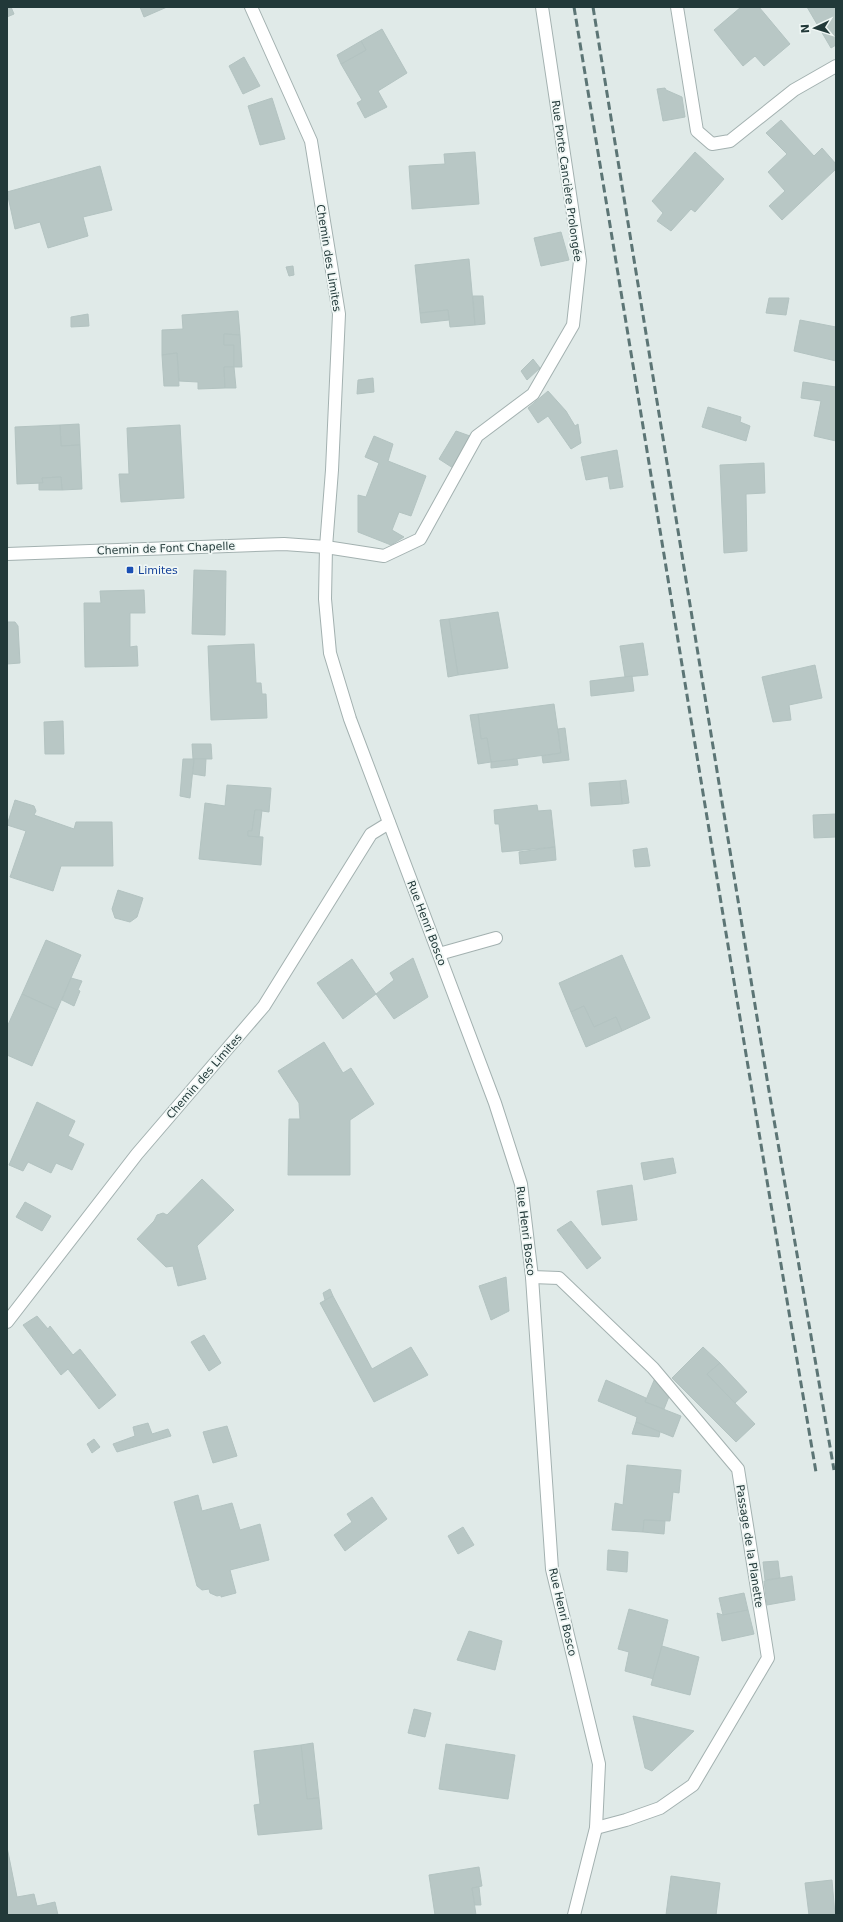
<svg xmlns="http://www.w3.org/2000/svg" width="843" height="1922" viewBox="0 0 843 1922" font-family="'DejaVu Sans',sans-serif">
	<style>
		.building { fill: #b8c7c5; stroke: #b3c3c1 }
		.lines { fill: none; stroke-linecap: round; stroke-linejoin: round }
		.service-casing { stroke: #a3b1b0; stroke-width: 14 }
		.minor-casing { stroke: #a3b1b0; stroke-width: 14 }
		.tertiary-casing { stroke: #a3b1b0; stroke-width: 14 }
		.service { stroke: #fff; stroke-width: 12 }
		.minor { stroke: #fff; stroke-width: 12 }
		.tertiary { stroke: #fff; stroke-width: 12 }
		.rail { stroke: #5c7575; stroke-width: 3; stroke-dasharray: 8 4; stroke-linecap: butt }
		.transit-dot { fill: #1a4fb4; stroke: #f0f7f5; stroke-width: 1.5 }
		.labels { text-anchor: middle; stroke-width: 3.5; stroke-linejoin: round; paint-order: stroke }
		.street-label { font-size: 11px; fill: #223939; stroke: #f0f7f5 }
		.transit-label { font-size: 11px; fill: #164399; stroke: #f0f7f5; text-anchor: start }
	</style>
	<rect width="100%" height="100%" fill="#e0eae8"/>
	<g class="building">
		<path d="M7 7H11L14 14 7 17Z"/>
		<path d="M140 7H167L144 17Z"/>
		<path d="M741 7H759L790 44 764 66 755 56 743 66 714 30Z"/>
		<path d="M807 7H835L836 9V45L831 48Z"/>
		<path d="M382 29 407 73 378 91 387 107 365 118 357 103 362 100 341 64 366 50 361 41Z"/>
		<path d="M361 41 366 50 341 64 337 55Z"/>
		<path d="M244 57 260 86 243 94 229 66Z"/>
		<path d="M665 88 666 90 682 97 685 117 663 121 657 89Z"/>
		<path d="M272 98 285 139 260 145 248 106Z"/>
		<path d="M781 120 814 156 822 148 836 164V169L782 220 769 206 785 191 768 172 787 154 766 133Z"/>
		<path d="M475 152 479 204 412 209 409 166 445 164 444 154Z"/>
		<path d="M695 152 724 179 695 212 691 209 671 231 657 221 663 213 652 201Z"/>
		<path d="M100 166 112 210 83 217 88 236 48 248 40 222 15 229 7 192Z"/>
		<path d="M561 232 569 260 541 266 534 238Z"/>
		<path d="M469 259 475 325 450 327 448 310 420 313 415 265Z"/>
		<path d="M293 266 294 275 289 276 286 267Z"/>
		<path d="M473 296H483L485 324 475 325Z"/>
		<path d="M769 298H789L786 315 766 313Z"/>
		<path d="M448 310 449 320 421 323 420 313Z"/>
		<path d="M238 311 240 335 224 334V345H234V367H224L225 388 198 389V382L179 381 177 353 162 355V330L183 329 182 315Z"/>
		<path d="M88 314 89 326 71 327V317Z"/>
		<path d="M800 320 836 327V361L794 351Z"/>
		<path d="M224 334 240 335 242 367H234V345H224Z"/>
		<path d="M177 353 179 386H164L162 355Z"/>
		<path d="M533 359 540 368 527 380 521 371Z"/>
		<path d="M224 367H234L236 388H225Z"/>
		<path d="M373 378 374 392 357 394 358 380Z"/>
		<path d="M803 382 836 387V441L814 436 821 401 801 398Z"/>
		<path d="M548 391 566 411 575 426 578 424 581 443 571 449 548 416 538 423 528 408Z"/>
		<path d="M708 407 741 417 740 422 750 426 746 441 702 427Z"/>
		<path d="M79 424 80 445 61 446 60 425Z"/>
		<path d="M60 425 61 446 80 445 82 489 62 490 61 477 42 478 43 483 17 484 15 427Z"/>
		<path d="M180 425 184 498 121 502 119 474H129L127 428Z"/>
		<path d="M456 431 470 436 453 468 439 459Z"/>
		<path d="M374 436 393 444 388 461 426 476 411 516 399 512 392 530 404 537 391 545 358 532V495L366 497 379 463 365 457Z"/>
		<path d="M617 450 623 487 610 489 608 476 586 480 581 457Z"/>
		<path d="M764 463 765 493 746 494 747 551 724 553 720 465Z"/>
		<path d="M61 477 62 490H39V483H43L42 478Z"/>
		<path d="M194 570 226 571 225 635 192 634Z"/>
		<path d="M144 590 145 613H130V647L137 646 138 666 85 667 84 603H101L100 591Z"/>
		<path d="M498 612 508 668 458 675 449 619Z"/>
		<path d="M449 619 458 675 448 677 440 620Z"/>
		<path d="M7 622H15L18 626 20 663 7 664Z"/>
		<path d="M643 643 648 675 625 677 620 646Z"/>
		<path d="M254 644 256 683H261L262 694H266L267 718 211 720 208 646Z"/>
		<path d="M815 665 822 698 789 705 791 720 773 722 762 677Z"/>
		<path d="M632 676 634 691 591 696 590 681Z"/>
		<path d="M554 704 561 753 491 762 487 738 481 739 478 714Z"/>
		<path d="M478 714 481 739 487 738 491 762 478 764 470 715Z"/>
		<path d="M63 721 64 754H45L44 722Z"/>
		<path d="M565 728 569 760 543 763 542 756 561 753 558 729Z"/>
		<path d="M192 744H211L212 759H193Z"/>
		<path d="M183 759H194L190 798 180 796Z"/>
		<path d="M194 759H206L205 776 193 774Z"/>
		<path d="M517 759 518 765 491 768V762Z"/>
		<path d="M626 780 629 803 622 804 620 781Z"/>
		<path d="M620 781 622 804 591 806 589 783Z"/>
		<path d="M227 785 271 788 269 812 255 810 252 831H248V836L263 837 261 865 199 859 205 803 225 806Z"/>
		<path d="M15 800 34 806 36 811 34 815 74 829 76 822H112L113 866H61L53 891 10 877 26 831 7 825Z"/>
		<path d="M537 805 538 811 551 810 555 847 502 852 499 824H495L494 810Z"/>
		<path d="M255 810H262L259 837 248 836V831H252Z"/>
		<path d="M836 814V837L814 838 813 815Z"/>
		<path d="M555 847 556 860 520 864 519 852Z"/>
		<path d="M647 848 650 866 635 867 633 850Z"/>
		<path d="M118 890 143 898 137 917 130 922 115 918 112 909Z"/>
		<path d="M46 940 81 955 57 1010 22 994Z"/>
		<path d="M622 955 650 1018 622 1031 616 1017 594 1027 584 1006 571 1012 559 983Z"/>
		<path d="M413 958 428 997 394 1019 376 994 394 980 390 973Z"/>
		<path d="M352 959 376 994 343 1019 317 983Z"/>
		<path d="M71 978 82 981 78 990 80 991 74 1006 62 1000Z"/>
		<path d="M22 994 57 1010 32 1066 7 1055V1027Z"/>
		<path d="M584 1006 594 1027 616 1017 622 1031 586 1047 571 1012Z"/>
		<path d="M324 1042 343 1073 351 1068 374 1104 350 1120V1175H288L289 1119H300L299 1103 278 1071Z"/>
		<path d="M37 1102 75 1121 68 1136 84 1144 72 1170 56 1163 51 1173 28 1162 23 1171 9 1165Z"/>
		<path d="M673 1158 676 1173 644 1180 641 1163Z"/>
		<path d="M202 1179 234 1210 197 1246 206 1279 178 1286 173 1266 166 1267 137 1239 154 1221 157 1215 163 1213 167 1215Z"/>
		<path d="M632 1185 637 1220 602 1225 597 1191Z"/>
		<path d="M25 1202 51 1216 42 1231 16 1217Z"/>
		<path d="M571 1221 601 1258 587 1269 557 1230Z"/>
		<path d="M506 1277 509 1311 491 1320 479 1286Z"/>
		<path d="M330 1289 333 1296 325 1300 323 1293Z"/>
		<path d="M333 1296 372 1369 411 1347 428 1375 374 1402 320 1303Z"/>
		<path d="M37 1316 48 1329 50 1326 73 1355 80 1349 116 1395 99 1409 68 1369 61 1375 23 1325Z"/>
		<path d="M204 1335 221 1363 209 1371 191 1342Z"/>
		<path d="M703 1347 720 1363 707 1374 755 1424 736 1442 672 1378Z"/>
		<path d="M720 1363 747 1392 735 1403 707 1374Z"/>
		<path d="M655 1378 670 1394 664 1409 645 1402Z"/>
		<path d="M606 1380 646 1398 645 1402 681 1416 673 1437 636 1422 637 1417 598 1401Z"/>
		<path d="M636 1422 660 1432 659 1437 632 1434Z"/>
		<path d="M148 1423 152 1434 168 1429 171 1436 117 1452 113 1444 135 1436 133 1427Z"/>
		<path d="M227 1426 237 1456 213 1463 203 1432Z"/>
		<path d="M94 1439 100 1447 92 1453 87 1444Z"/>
		<path d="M627 1465 681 1470 679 1493 673 1492 670 1521 644 1520 643 1532 612 1530 615 1503 623 1505Z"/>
		<path d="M198 1495 202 1511 232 1503 240 1530 260 1524 269 1560 230 1570 236 1593 221 1597V1595L217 1596 210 1593 209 1589 202 1590 197 1586 174 1502Z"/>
		<path d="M372 1497 387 1519 345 1551 334 1535 352 1522 347 1514Z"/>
		<path d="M644 1520 665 1521 664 1534 643 1532Z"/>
		<path d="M463 1527 474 1545 458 1554 448 1536Z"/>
		<path d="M608 1550 628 1552 627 1572 607 1570Z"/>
		<path d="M778 1561 780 1578 765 1580 763 1562Z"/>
		<path d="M792 1576 795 1600 767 1605 764 1581Z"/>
		<path d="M744 1593 748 1610 723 1615 719 1598Z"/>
		<path d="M629 1609 668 1620 654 1679 625 1671 629 1652 618 1649Z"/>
		<path d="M748 1610 754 1634 722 1641 717 1613 723 1615Z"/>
		<path d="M469 1631 502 1641 495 1670 457 1660Z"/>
		<path d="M662 1646 699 1657 690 1695 651 1685Z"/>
		<path d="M414 1709 431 1713 425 1737 408 1733Z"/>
		<path d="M633 1716 694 1731 652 1771 645 1768Z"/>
		<path d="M313 1743 319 1798 307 1799 301 1745Z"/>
		<path d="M446 1744 515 1755 508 1799 439 1789Z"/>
		<path d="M301 1745 307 1799 319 1798 322 1829 258 1835 254 1805 260 1804 254 1751Z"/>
		<path d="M7 1847 17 1897 34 1894 37 1906 55 1902 58 1915H7Z"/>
		<path d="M479 1867 482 1886 472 1888 476 1915H435L429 1875Z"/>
		<path d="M671 1876 720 1883 716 1915H666Z"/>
		<path d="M832 1880 835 1915H809L805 1883Z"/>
		<path d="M479 1887 481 1905H475L472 1888Z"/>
	</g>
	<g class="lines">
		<g class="service-casing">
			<path id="service" d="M439 954 496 938"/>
		</g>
		<g class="minor-casing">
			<g id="minor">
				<path d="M677 7 697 131 712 144 730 141 794 90 836 66"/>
				<path d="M7 554 284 544 326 547 384 556 420 539 477 436 533 394 573 325 580 261 542 7"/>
				<path d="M532 1277 559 1278 653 1368 738 1469 768 1658 693 1785 660 1808 626 1820 596 1828"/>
				<path d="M7 1322 137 1154 264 1006 371 834 389 823"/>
			</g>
		</g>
		<g class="tertiary-casing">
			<path id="tertiary" d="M251 7 311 141 339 314 332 470 326 547 325 599 330 653 350 719 495 1103 521 1184 532 1277 552 1569 599 1764 596 1828 574 1915"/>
		</g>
		<use href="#service" class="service"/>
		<use href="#minor" class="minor"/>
		<use href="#tertiary" class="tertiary"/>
		<g class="rail">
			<path d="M574 7C655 495 733 984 816 1472"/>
			<path d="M593 7 768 1085 834 1470"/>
		</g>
	</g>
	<rect class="transit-dot" x="126" y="566" width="8" height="8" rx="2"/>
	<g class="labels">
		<g class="street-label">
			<text transform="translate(567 181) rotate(82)" y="4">Rue Porte Cancière Prolongée</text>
			<text transform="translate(329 258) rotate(81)" y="4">Chemin des Limites</text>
			<text transform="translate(166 548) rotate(-2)" y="4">Chemin de Font Chapelle</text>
			<text transform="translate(427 923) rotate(69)" y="4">Rue Henri Bosco</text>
			<text transform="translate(204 1076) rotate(-49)" y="4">Chemin des Limites</text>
			<text transform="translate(526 1231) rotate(83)" y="4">Rue Henri Bosco</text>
			<text transform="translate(750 1546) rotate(81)" y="4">Passage de la Planette</text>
			<text transform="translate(563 1612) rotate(77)" y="4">Rue Henri Bosco</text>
		</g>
		<g class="transit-label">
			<text x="138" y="574">Limites</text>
		</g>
	</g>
	<rect width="843" height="1922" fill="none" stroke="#223939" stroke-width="16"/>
	<g transform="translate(815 28) rotate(266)" stroke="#f0f7f5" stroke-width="3" paint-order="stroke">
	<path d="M0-3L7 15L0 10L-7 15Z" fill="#223939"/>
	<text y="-6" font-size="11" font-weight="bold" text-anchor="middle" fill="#223939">N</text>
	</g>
</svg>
